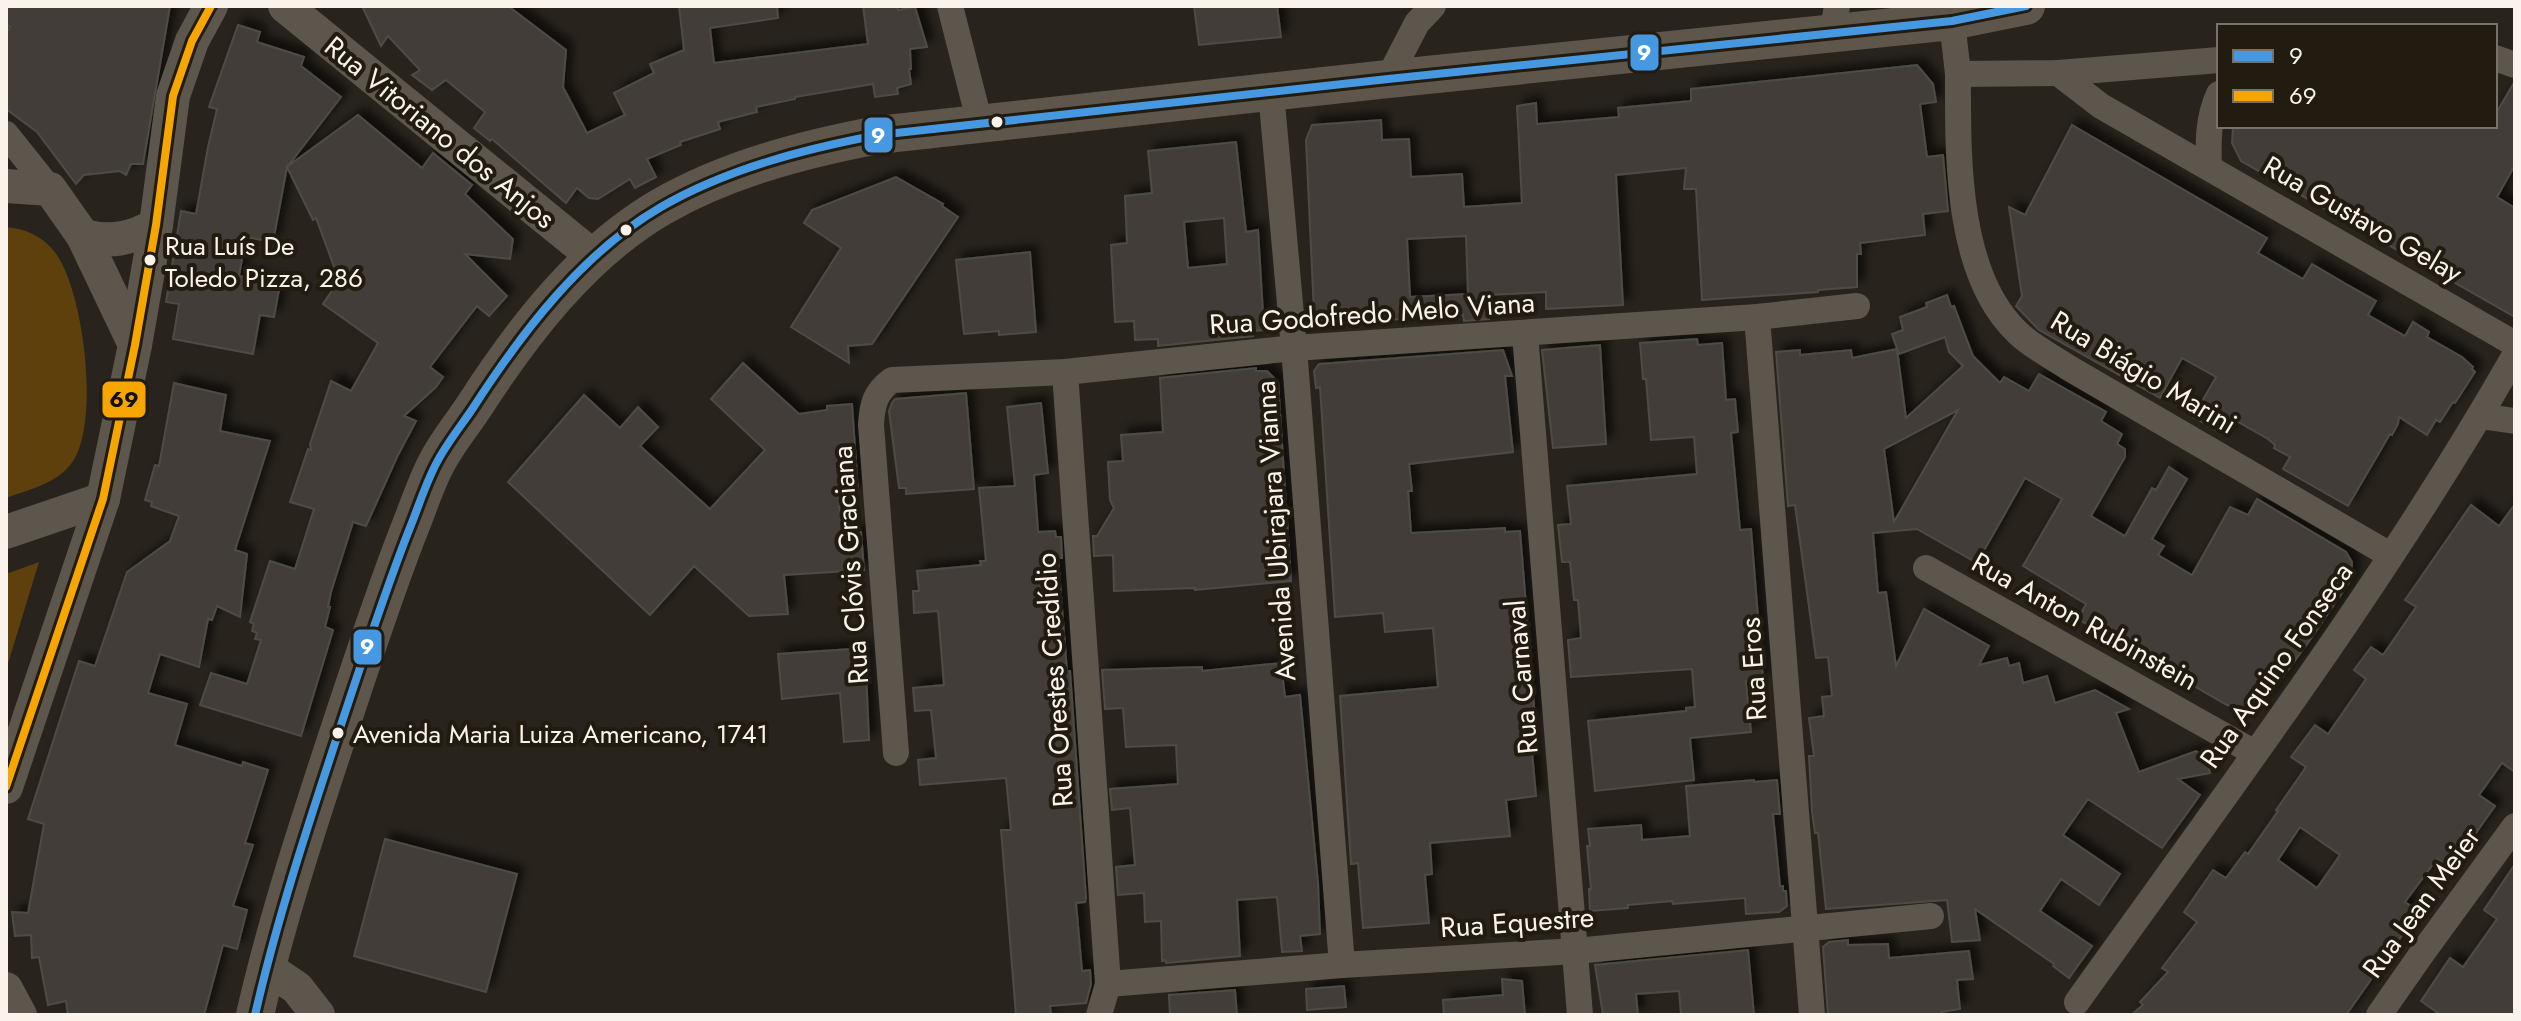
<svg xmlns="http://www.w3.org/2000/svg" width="2521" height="1021" viewBox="0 0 2521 1021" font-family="Jost,sans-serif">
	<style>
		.green { fill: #5e400d }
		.building { fill: #423e38; stroke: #4e4b45; stroke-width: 2; fill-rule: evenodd; filter: url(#shadow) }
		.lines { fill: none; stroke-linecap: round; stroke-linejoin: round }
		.minor { stroke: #5c564c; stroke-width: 26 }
		.tertiary { stroke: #5c564c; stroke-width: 34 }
		.secondary { stroke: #5e564b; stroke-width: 38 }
		.bus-1-casing { stroke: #221b10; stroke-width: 14 }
		.bus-2-casing { stroke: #221b10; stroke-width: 14 }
		.bus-1 { stroke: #4699e1; stroke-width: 8 }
		.bus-2 { stroke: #f7a600; stroke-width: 8 }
		.bus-dot { fill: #f9f3ec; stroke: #221b10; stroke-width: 3 }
		.labels { text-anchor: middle; stroke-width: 8; stroke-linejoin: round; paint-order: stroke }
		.bus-label { font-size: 26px; fill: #f9f3ec; stroke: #221b10; text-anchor: start }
		.street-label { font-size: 28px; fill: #f9f3ec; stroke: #221b10 }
		.line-badge { stroke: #221b10; stroke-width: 3 }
		.badge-label { font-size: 22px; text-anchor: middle; font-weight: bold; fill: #fff }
		.pale-badge-label { font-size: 22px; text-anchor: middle; font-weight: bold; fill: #111 }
	</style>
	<defs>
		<filter id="shadow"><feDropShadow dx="7" dy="-7" stdDeviation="4" flood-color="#0009"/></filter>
	</defs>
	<rect width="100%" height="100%" fill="#28231d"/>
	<g class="green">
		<path d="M6 227C25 229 41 235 54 251 84 288 101 426 71 464 55 484 28 490 6 498Z"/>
		<path d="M39 562 6 670V574Z"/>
	</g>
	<g class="building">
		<path d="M6 6H170L143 164H131L126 175 120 171 84 175 76 184 37 132 6 109V33L10 27 6 24Z"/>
		<path d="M362 6H508L566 50 563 87 587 133 625 115 614 93 654 73 650 64 684 50 679 6H777L778 18 710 28 714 63 868 44 863 6H897L898 10 915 7 927 47 910 49 911 69H909L911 84 897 88 898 94 875 97 873 84 795 97V99L756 107 757 112 718 122 720 129 680 142 681 145 647 159 656 177 635 188 630 179 598 199 589 198 577 188 566 203 492 139 490 141 474 128 485 112 446 80 432 90 412 75 420 70 388 36 381 46Z"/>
		<path d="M1194 6H1277L1281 37 1199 45Z"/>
		<path d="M238 25 260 32 257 42 304 57 301 66 341 97 288 166 358 115 422 168 433 153 472 185 465 194 513 239 510 259 465 254 507 296 489 316 477 306 430 367 443 377 436 387 404 416 416 421 397 457 366 526 353 522 331 592 328 607H330L325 627 333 630 301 736 200 705 211 673 247 684 261 640 255 639 257 633 252 631 254 624 250 622 270 561 295 569 314 509 290 502 308 449 311 450 310 444 331 381 351 391 378 343 323 304 339 280 316 218 313 220 287 167 273 242 246 237 239 276 280 284 274 317 260 315 253 354 173 339 179 304 166 302 181 211 196 214 208 147 217 109 209 107Z"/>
		<path d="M1917 65 1933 84 1936 102 1920 104 1927 157 1943 155 1948 211 1923 214 1925 235 1860 243 1861 254H1857V287L1818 290V292L1702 300 1696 189H1684L1686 168 1616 175 1623 305 1546 309V292L1488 295 1489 319 1464 321 1463 315 1326 324 1314 313 1306 140 1312 125 1381 120 1382 140 1409 139 1411 177 1462 174 1464 207 1522 203 1517 106 1536 103 1537 124 1619 117 1618 108 1691 101V89ZM1466 236 1468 294 1410 297 1407 239Z"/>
		<path d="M2515 81V165L2497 197 2515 208V317L2241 161 2232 143 2233 126H2495V115Z"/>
		<path d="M2072 125 2267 238 2258 253 2303 279 2312 264 2346 284 2376 301 2368 315 2405 336 2413 322 2429 332 2427 337 2462 357 2473 367 2472 369 2475 372 2455 403 2453 402 2440 422 2436 420 2427 435 2399 417 2398 424 2392 435 2390 434 2348 506 2283 469 2290 457 2274 448 2275 445 2268 439 2238 422H2235L2226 436 2193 417 2216 377 2182 358 2160 398 2039 330 2016 306 2022 296 2009 207 2025 215Z"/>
		<path d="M1236 142 1246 232 1258 230 1264 330 1253 331V336L1158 346V339L1135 340 1134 321 1115 322 1111 245 1127 243 1125 196 1152 193 1148 151ZM1224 218 1227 264 1188 268 1184 222Z"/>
		<path d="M896 177 943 204 942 206 958 217 872 344 848 346 849 363 791 327 841 248 804 223 812 210Z"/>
		<path d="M1030 252 1036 332 999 335V331L964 334 956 260Z"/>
		<path d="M1947 295 1951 307 1954 306 1973 356 2000 383 2004 377 2029 391 2039 374 2106 412 2101 421 2122 434 2117 444 2125 449V457L2091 516 2125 536 2152 488 2156 490 2169 467 2187 479 2152 539 2164 546 2158 555 2192 575 2230 507 2248 515 2257 499 2346 552 2352 562 2351 580 2310 640 2267 699 2256 708 2245 710 2227 705 2078 619 2086 604 2023 566 2062 499 2025 478 1977 563 1917 529 1873 533 1878 593 1886 592 1896 666 1924 609 1989 646 1979 665 2007 658 2009 666 2019 663 2023 683 2047 676 2055 703 2095 690 2129 709 2116 713 2139 772 2196 751 2205 757 2207 761 2210 773 2178 779 2200 795 2162 848 2088 799 2063 835 2120 874 2099 905 2061 879 2040 911 2092 946 2069 978 2053 966 2054 964 1975 909 1980 940 1952 942 1947 900 1826 909 1818 833H1815L1812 812 1809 756H1814L1809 718 1824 716 1822 697 1832 696 1828 657 1816 658 1795 505 1788 506 1776 352 1800 350V355L1851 350 1852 358 1897 349 1906 418 1963 366 1949 352 1945 337 1899 354 1892 334 1903 330 1900 317 1927 307 1926 303ZM1958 410 1894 522 1884 449Z"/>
		<path d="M1697 339 1698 345 1722 343 1726 400 1735 399 1738 432 1731 433 1740 530 1751 529 1763 680 1746 681 1751 732 1690 738 1694 780 1595 791 1588 721 1686 711V708L1695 707 1692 669 1571 677 1568 640 1581 638 1578 600H1574L1570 562H1562L1558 525 1571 524 1567 486 1697 474 1694 437 1651 440 1646 379H1643L1640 343Z"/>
		<path d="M1600 345 1606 444 1553 448 1542 350Z"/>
		<path d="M1503 350 1512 376H1505L1513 452 1409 464 1412 491H1408L1411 533 1505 528V532L1520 531 1535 718H1529L1536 796 1506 800 1510 836 1430 843 1432 874 1425 875 1429 923 1363 928 1358 863 1351 864 1340 696 1438 687 1433 628 1385 632 1383 613 1335 617 1320 387 1316 388 1314 371 1319 364Z"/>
		<path d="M743 363 799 414 827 410V406L852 404 858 492 838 494 842 534 861 532 864 570 784 575 788 614 749 616 694 566 650 615 508 482 584 395 620 428 638 407 658 427 640 446 710 509 765 450 711 399Z"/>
		<path d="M1256 368V371H1267L1278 382 1291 581 1195 590V588L1114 591 1113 555 1094 556 1093 536H1097L1114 508 1110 500 1108 462 1123 461 1121 435 1163 432 1160 378Z"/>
		<path d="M174 383 226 395 220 431 270 441 235 550 247 554 240 617 217 606 212 620 208 619 199 667 160 654 148 693 187 704 175 745 242 766 243 762 268 770 245 843 253 845 233 906 247 910 237 949 223 945 204 1015H68L66 1001 48 1005 39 957 32 958 31 935 15 936 12 912 28 913 44 824 28 819 79 661 95 666 127 572 170 541 179 516 151 506 152 502 145 500 155 465 159 466Z"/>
		<path d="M966 393 974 489 906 494V488H899L889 411 892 403 895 399Z"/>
		<path d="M1041 403 1048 473 1034 475 1038 532 1055 531 1056 537H1061L1062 558H1058L1067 671H1070L1086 898 1085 902 1076 903 1082 971 1090 970 1091 984 1086 1003 1050 1006 1051 1015H1016L1001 830H1011L1006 778 920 785 918 760 936 758 931 710 915 711 913 688 944 685 938 611 914 613 913 591H919L917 571 981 565 980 561H986L979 488 1015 486 1007 407Z"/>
		<path d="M2515 504V772L2502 763 2479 795 2495 806 2451 868 2437 859 2405 902 2414 908 2403 924 2408 927 2346 1015H2131L2143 1005 2140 1002 2168 972 2162 968 2197 922 2184 912 2213 870 2226 878 2245 852 2248 854 2278 811 2276 810 2306 767 2291 757 2315 725 2328 734 2366 679 2354 670 2371 647 2383 655 2416 607 2405 600 2471 505 2499 526ZM2300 827 2340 855 2317 888 2278 860Z"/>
		<path d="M865 648 869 740 844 742 840 693 782 699 778 654Z"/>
		<path d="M1281 663 1285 697 1300 695 1318 883 1320 934 1300 936 1302 951 1282 952 1277 897 1237 900 1240 956 1166 963 1165 960 1162 961 1161 921 1145 922 1144 893 1118 895 1116 867 1135 865 1130 808 1112 810 1110 789 1178 784 1176 745 1126 747 1123 708 1105 709 1102 670 1202 667V671Z"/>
		<path d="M1754 780V782L1777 780 1780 814H1773L1780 886H1783V891H1786L1787 906 1779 912 1746 914 1745 898 1673 904 1672 901 1628 905V908L1590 911 1589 889H1591L1587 846H1590L1588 829 1641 825 1642 840 1690 836 1686 786Z"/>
		<path d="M385 839 517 874 486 992 354 956Z"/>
		<path d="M2515 864V1015H2441L2421 1001 2450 958 2463 967 2497 919 2484 910Z"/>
		<path d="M1848 940V945L1888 944 1889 958 1969 951 1973 979 1957 980 1960 1009 1941 1012V1015H1828L1823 947 1829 942Z"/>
		<path d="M1748 950 1754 1015H1681L1679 991 1636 994 1638 1015H1603L1595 965Z"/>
		<path d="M1502 979 1522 981 1525 1015H1444L1443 1000 1503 995Z"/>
		<path d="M1344 986 1346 1007 1307 1010 1306 989Z"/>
		<path d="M1235 990 1237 1015H1170L1169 995Z"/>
	</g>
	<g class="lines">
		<g class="minor">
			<path d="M950 6 980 124"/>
			<path d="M1952 21 1958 74 2058 73 2219 60"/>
			<path d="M1832 35 1837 6"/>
			<path d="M2495 58 2515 65"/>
			<path d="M2058 73 2101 106 2515 344"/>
			<path d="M1958 74C1958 154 1955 274 2018 333 2032 347 2053 357 2069 368L2390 555"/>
			<path d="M1388 79 1417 23 1433 6"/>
			<path d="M1271 92 1294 348 1342 965"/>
			<path d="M6 134 50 189"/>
			<path d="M2209 167C2208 141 2208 118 2219 94"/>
			<path d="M1757 317 1812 1015"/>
			<path d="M1525 334 1580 1015"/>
			<path d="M1065 372 1108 984 1099 1015"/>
			<path d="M2480 416 2515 421"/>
			<path d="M1926 568 2255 753"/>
			<path d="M896 753 871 425C872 405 875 392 892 380L1065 372 1294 348 1757 317 1857 306"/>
			<path d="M1108 984 1342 965 1576 951 1931 916"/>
			<path d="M2077 1002C2228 791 2386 581 2515 355"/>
			<path d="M2379 1015 2423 952 2515 826"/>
		</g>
		<g class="tertiary">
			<path d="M285 6 595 258"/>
			<path d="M6 186 50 189 83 236 135 345"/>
			<path d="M83 236C111 243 131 239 156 225"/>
			<path d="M6 532 103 499"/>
			<path d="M6 787 103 499 135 345 156 225 173 96 192 41 211 6"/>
			<path d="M266 967 297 988 318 1015"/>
			<path d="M6 989 20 1015"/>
		</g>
		<path class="secondary" d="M255 1015C277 919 308 825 339 731 362 662 384 593 411 525 419 505 426 483 436 464 446 444 461 426 473 408 522 332 582 253 661 207 727 169 804 149 878 135L1388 79 1952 21 2026 6"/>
		<g class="bus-1-casing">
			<path id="bus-1" d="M255 1015C277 919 308 825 339 731 362 662 384 593 411 525 419 505 426 483 436 464 446 444 461 426 473 408 522 332 582 253 661 207 727 169 804 149 878 135L1388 79 1952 21 2026 6"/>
		</g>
		<g class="bus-2-casing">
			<path id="bus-2" d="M6 787 103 499 135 345 156 225 173 96 192 41 211 6"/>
		</g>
		<use href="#bus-1" class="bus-1"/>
		<use href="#bus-2" class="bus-2"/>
	</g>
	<g class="bus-dot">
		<circle cx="997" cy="122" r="7"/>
		<circle cx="626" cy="230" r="7"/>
		<circle cx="150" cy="260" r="7"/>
		<circle cx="338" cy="733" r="7"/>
	</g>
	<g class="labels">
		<g class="bus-label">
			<text x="165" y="255">Rua Luís De<tspan x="165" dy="32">Toledo Pizza, 286</tspan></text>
			<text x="353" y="743">Avenida Maria Luiza Americano, 1741</text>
		</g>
		<g class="street-label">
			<text transform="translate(440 132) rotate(39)" y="10">Rua Vitoriano dos Anjos</text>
			<text transform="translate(2363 219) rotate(30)" y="10">Rua Gustavo Gelay</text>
			<text transform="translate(1372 313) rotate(-4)" y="10">Rua Godofredo Melo Viana</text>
			<text transform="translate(2144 372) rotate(31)" y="10">Rua Biágio Marini</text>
			<text transform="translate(1275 531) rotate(-94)" y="10">Avenida Ubirajara Vianna</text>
			<text transform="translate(850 565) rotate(-94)" y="10">Rua Clóvis Graciana</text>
			<text transform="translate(2085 621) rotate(29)" y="10">Rua Anton Rubinstein</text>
			<text transform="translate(2276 665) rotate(-55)" y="10">Rua Aquino Fonseca</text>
			<text transform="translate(1753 669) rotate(-94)" y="10">Rua Eros</text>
			<text transform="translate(1521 677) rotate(-95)" y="10">Rua Carnaval</text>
			<text transform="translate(1054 680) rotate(-94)" y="10">Rua Orestes Credídio</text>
			<text transform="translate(2421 902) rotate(-54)" y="10">Rua Jean Meier</text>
			<text transform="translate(1517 922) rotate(-4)" y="10">Rua Equestre</text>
		</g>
	</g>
	<g class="line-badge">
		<rect x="1629" y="33" width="31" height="39" rx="8" fill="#4699e1"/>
		<rect x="863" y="116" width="31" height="38" rx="8" fill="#4699e1"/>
		<rect x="101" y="380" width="46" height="39" rx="8" fill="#f7a600"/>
		<rect x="352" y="628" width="31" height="38" rx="8" fill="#4699e1"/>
	</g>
	<g class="badge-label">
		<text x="1644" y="60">9</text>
		<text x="878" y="143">9</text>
		<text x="367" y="654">9</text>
	</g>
	<g class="pale-badge-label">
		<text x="124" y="407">69</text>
	</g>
	<rect width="2521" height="1021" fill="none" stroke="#f9f3ec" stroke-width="16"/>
	<rect x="2217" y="24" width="280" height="104" fill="#221b10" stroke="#787168" stroke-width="2"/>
	<rect x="2233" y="50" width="40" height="12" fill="#4699e1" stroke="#787168" stroke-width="2"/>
	<text x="2289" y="64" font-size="24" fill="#f9f3ec">9</text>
	<rect x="2233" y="90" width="40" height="12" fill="#f7a600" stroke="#787168" stroke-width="2"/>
	<text x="2289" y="104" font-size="24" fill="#f9f3ec">69</text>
</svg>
